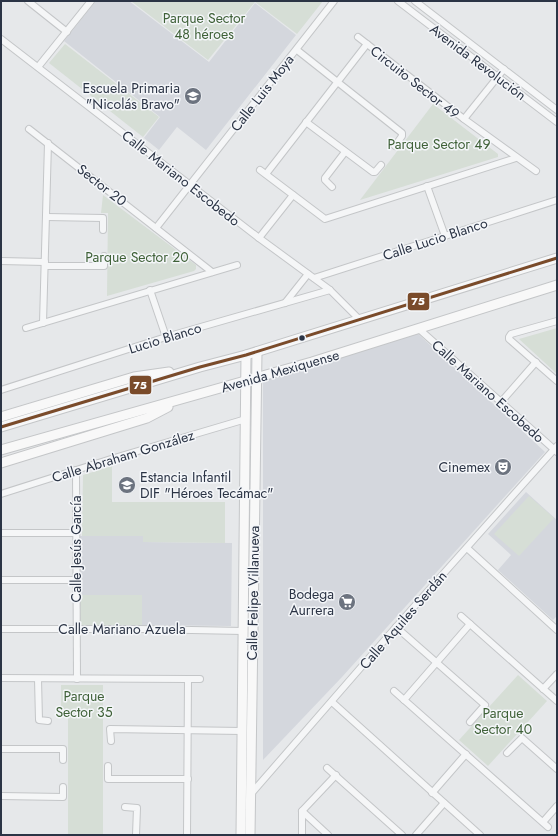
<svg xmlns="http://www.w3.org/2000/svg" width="558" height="836" viewBox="0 0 558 836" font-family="Jost,sans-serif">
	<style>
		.built { fill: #d4d7dd }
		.park { fill: #d6ded6 }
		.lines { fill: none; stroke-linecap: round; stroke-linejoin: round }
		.street-casing { stroke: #c4c6c8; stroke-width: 8 }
		.secondary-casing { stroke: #c4c6c8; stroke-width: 11 }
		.street { stroke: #f5f6f7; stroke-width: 6 }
		.secondary { stroke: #f8f8f8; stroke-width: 9 }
		.bus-1-casing { stroke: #f4f6f9; stroke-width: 6 }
		.bus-1 { stroke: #7a4b2a; stroke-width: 3 }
		.bus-dot { fill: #2b3445; stroke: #f4f6f9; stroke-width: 1.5 }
		.labels { text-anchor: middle; stroke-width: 3; stroke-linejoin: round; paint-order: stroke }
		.park-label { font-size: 14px; fill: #3f6138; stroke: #f4f6f9 }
		.street-label { font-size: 14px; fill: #2b3445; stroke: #f4f6f9 }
		.poi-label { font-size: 14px; fill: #2b3445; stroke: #f4f6f9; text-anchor: end }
		.line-badge { stroke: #f4f6f9; stroke-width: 1.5 }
		.badge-label { font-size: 11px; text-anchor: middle; font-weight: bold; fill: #fff }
	</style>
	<rect width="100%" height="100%" fill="#e6e8ea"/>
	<g class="built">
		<path d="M96 1H129L209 62 255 3 296 35 206 150 177 127 159 150 144 138 160 117 64 41Z"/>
		<path d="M415 331 545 452 342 677 263 760V379Z"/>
		<path d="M526 492 557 520V616L553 620 498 570 511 555 488 534Z"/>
		<path d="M79 536H143V542L232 543 231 626 142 625V595H79Z"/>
	</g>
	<g class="park">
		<path d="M131 1H323L297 34 255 2 208 60Z"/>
		<path d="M65 44 159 117 143 137 49 63Z"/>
		<path d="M433 104 498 154V157L360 200Z"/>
		<path d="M103 195 196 265V269L194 271 107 296 108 213H101Z"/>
		<path d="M557 328V374L519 339Z"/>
		<path d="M112 466V502H225V543L143 542V536H82L83 475Z"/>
		<path d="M529 496 554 518 519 556 494 534Z"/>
		<rect x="79" y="595" width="63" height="30"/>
		<path d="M518 675 547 701 488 766 459 740Z"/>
		<path d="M61 685H103V835H68V716H61Z"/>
	</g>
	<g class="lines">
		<g class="street-casing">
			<g id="street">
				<path d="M28 1 67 32"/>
				<path d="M398 1 557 122"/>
				<path d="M415 1 557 110"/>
				<path d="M358 37 464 119 536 171"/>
				<path d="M1 39 259 238 330 290 359 319"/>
				<path d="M297 50 402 133V136L395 146"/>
				<path d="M38 67 91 1"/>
				<path d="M464 119 504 69"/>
				<path d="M306 122 373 172H375L381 165"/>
				<path d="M29 129 212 272"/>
				<path d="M260 170 325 219 516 158"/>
				<path d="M266 174 367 44"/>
				<path d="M427 186 445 236"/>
				<path d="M332 187 325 180V178L345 152"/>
				<path d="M47 217 103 218V230"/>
				<path d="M156 228 334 1"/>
				<path d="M259 238 293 195"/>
				<path d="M1 261 45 262"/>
				<path d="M45 266H104V256"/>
				<path d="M314 278 557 200"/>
				<path d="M150 290 166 337"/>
				<path d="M285 303 308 274"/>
				<path d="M557 321 511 334 509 337V339L557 381"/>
				<path d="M43 323 48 143"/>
				<path d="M26 328 237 265"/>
				<path d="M419 329 557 452"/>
				<path d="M1 390 166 337 330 290"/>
				<path d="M501 402 536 362"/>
				<path d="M76 470 77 679"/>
				<path d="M1 494 111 459 246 419"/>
				<path d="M1 533H76"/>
				<path d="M467 548 557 630"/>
				<path d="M1 580H76"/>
				<path d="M461 616 557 701"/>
				<path d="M396 627 485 705 470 722"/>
				<path d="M1 629H140L243 631"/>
				<path d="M1 678 188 679 187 835"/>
				<path d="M38 679 39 720 48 721"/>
				<path d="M188 679H200"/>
				<path d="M543 689 557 674"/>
				<path d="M394 691 548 827"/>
				<path d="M404 700 470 624"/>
				<path d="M332 702 480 835"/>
				<path d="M111 741 110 729 242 731"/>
				<path d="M1 749H63V760"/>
				<path d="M507 753 522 738 557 769"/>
				<path d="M108 766V779H188"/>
				<path d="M327 768 402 835"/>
				<path d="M432 793 466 754"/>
				<path d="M250 795 396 627 557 446"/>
				<path d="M1 796 63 797V787"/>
				<path d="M125 807 137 808 136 835"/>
				<path d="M302 811 328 835"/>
				<path d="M543 822 557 806"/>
				<path d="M302 835V811L336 775"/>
				<path d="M416 835 444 803"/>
			</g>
		</g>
		<g class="secondary-casing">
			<g id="secondary">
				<path d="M1 417 134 377 169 372"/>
				<path d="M1 427 200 367 246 355 557 258"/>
				<path d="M1 450 312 362 557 285"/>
				<path d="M1 463 147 418 168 407"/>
				<path d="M241 835 246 355"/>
				<path d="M250 835 257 352"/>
			</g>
		</g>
		<use href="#street" class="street"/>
		<use href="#secondary" class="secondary"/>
		<g class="bus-1-casing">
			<path id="bus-1" d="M1 427 200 367 246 355 557 258"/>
		</g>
		<use href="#bus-1" class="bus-1"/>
	</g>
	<defs>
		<g id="school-disc" transform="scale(0.9)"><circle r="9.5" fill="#6c737f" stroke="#f4f6f9"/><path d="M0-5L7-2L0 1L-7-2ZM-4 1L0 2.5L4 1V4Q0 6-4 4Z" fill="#fff"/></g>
		<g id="theatre-disc" transform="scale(0.9)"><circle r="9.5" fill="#6c737f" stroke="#f4f6f9"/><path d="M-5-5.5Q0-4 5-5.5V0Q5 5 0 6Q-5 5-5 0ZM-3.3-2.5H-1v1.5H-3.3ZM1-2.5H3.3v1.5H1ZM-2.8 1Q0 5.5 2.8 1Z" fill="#fff"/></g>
		<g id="supermarket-disc" transform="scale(0.9)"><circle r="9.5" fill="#6c737f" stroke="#f4f6f9"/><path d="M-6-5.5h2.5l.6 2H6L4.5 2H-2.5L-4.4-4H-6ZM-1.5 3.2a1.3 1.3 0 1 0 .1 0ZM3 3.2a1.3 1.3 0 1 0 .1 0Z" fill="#fff"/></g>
	</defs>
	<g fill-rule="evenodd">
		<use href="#school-disc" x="193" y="96"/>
		<use href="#theatre-disc" x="503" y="467"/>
		<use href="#school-disc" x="127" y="485"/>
		<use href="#supermarket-disc" x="347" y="602"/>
	</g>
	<circle class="bus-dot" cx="302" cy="338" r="3.5"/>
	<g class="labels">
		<g class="park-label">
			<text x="204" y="23">Parque Sector<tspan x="204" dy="16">48 héroes</tspan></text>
			<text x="439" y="149">Parque Sector 49</text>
			<text x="137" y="262">Parque Sector 20</text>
			<text x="84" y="701">Parque<tspan x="84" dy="16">Sector 35</tspan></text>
			<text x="503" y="718">Parque<tspan x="503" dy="16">Sector 40</tspan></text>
		</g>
		<g class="street-label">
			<text transform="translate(478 62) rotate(37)" y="5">Avenida Revolución</text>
			<text transform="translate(415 82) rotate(38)" y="5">Circuito Sector 49</text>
			<text transform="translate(262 93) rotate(-52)" y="5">Calle Luis Moya</text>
			<text transform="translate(181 178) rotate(38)" y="5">Calle Mariano Escobedo</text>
			<text transform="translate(102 185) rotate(38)" y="5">Sector 20</text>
			<text transform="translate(435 239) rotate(-18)" y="5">Calle Lucio Blanco</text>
			<text transform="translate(165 338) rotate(-17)" y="5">Lucio Blanco</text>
			<text transform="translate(280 371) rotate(-16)" y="5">Avenida Mexiquense</text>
			<text transform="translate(488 391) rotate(42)" y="5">Calle Mariano Escobedo</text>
			<text transform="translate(123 456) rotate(-17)" y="5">Calle Abraham González</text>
			<text transform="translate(76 549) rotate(-90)" y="5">Calle Jesús García</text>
			<text transform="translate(253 593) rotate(-89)" y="5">Calle Felipe Villanueva</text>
			<text transform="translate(403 620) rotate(-49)" y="5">Calle Aquiles Serdán</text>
			<text x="122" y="634">Calle Mariano Azuela</text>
		</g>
		<g class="poi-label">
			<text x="180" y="93">Escuela Primaria<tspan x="180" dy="16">"Nicolás Bravo"</tspan></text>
			<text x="490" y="472">Cinemex</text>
			<text x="140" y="482" text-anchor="start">Estancia Infantil<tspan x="140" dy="16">DIF "Héroes Tecámac"</tspan></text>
			<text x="334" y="599">Bodega<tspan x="334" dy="16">Aurrera</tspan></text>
		</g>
	</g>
	<g class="line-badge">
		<rect x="407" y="292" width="23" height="19" rx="4" fill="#7a4b2a"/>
		<rect x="129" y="375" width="23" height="20" rx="4" fill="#7a4b2a"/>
	</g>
	<g class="badge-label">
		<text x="418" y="305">75</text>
		<text x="140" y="389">75</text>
	</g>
	<rect width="558" height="836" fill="none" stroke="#2b3445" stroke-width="4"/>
</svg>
